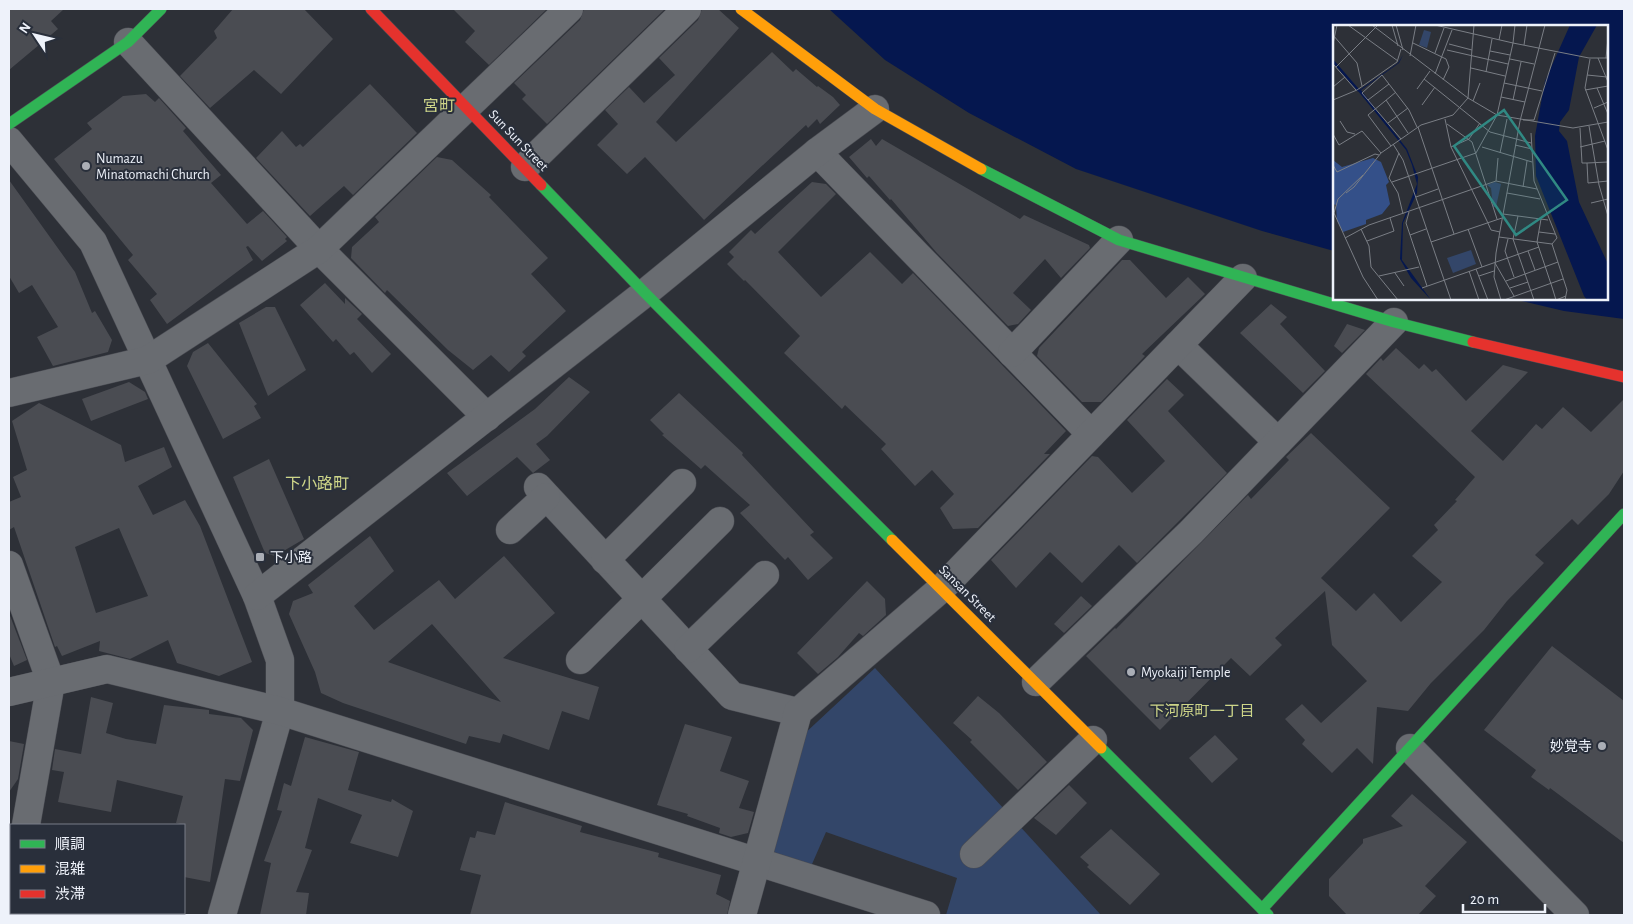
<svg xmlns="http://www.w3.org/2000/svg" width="1633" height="924" viewBox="0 0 1633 924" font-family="'Alegreya Sans','Noto Sans JP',sans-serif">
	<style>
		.green { fill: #334669 }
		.water { fill: #05174f }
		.building { fill: #4a4c52; fill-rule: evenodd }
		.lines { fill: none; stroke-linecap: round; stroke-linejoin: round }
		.street-casing { stroke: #4a4c53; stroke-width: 29 }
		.fast-casing { stroke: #4a4c53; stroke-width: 12 }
		.slow-casing { stroke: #4a4c53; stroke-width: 12 }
		.jam-casing { stroke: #4a4c53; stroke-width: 12 }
		.street { stroke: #696c71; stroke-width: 28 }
		.fast { stroke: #30b455; stroke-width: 11 }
		.slow { stroke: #ff9f0a; stroke-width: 11 }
		.jam { stroke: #e5322d; stroke-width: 11 }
		.poi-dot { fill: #aaaeb6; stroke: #292f3b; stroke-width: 2 }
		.labels { text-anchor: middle; stroke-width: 4; stroke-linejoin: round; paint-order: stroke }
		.street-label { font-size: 14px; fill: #eef2fa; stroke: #292f3b }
		.poi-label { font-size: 14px; fill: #eef2fa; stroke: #292f3b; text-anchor: start }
		.neighbourhood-label { font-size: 15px; fill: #ced588; stroke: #292f3b }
		.quarter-label { font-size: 16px; fill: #ced588; stroke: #292f3b }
		.inset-river { fill: none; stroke: #05174f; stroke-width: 2.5 }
		.inset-road { fill: none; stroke: #7a7e85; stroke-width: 1 }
		.view { fill: #308983; fill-opacity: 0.15; stroke: #308983; stroke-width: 2.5 }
		.inset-edge { fill: none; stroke: #eef2fa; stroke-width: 2.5 }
	</style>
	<rect width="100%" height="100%" fill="#2d3037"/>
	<path class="green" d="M875 668 1101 915H946L957 878 826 832 809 871 763 860 802 736Z"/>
	<path class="water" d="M829 9H1624V319L1564 311 1513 299H1607V26H1334V251L1262 231 1076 169 969 113 885 60Z"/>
	<g class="building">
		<path d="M9 9H64L51 21 58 29 9 70Z"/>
		<path d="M233 9H304L333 39 281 94 254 70 210 108 180 76 217 38 214 31Z"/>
		<path d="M453 9H547L489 65 465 42 475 31Z"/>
		<path d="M584 9H665L547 124 522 99 526 95 514 83 580 20Z"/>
		<path d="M702 9H718L739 28 656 122 676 142 772 52 793 72 796 69 817 87 818 86 833 97 840 105 820 124 817 119 808 128 806 125 704 220 645 157 627 174 597 145 618 124 605 110 629 87 644 103 675 75 659 58 698 20Z"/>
		<path d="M370 84 417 133 353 195 344 186 310 216 256 158 282 131 296 147 300 144 303 147Z"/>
		<path d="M146 94 155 102 159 98 186 128 183 131 221 175 211 183 247 224 263 211 287 237 285 239 287 241 262 261 248 246 246 247 253 260 167 324 150 300 157 294 128 260 133 255 54 159 92 129 87 123 123 96Z"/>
		<path d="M871 139 876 146 882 139 1020 219 1024 215 1089 245 1090 248 1061 278 1045 259 1013 293 1031 310 1018 324 1008 326 936 252 891 199 890 200 869 176 867 178 849 157Z"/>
		<path d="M437 157 452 160 491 195 489 197 548 258 531 274 566 311 522 352 526 356 509 372 491 355 473 370 448 350 387 290 385 293 351 258 352 247 379 222 375 217Z"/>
		<path d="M9 180 75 272 92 313 95 311 112 340 108 352 53 366 37 337 58 327 32 285 19 293 9 276Z"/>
		<path d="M812 182 826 184 836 194 778 252 821 297 870 252 902 284 913 273 1066 431 1044 454H1050L978 528 953 529 940 508 954 494 932 470 915 486 881 449 886 444 845 405 842 409 784 353 800 336 745 280 744 281 727 264 734 257 729 252 751 230 755 234Z"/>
		<path d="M1122 260H1130L1166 298 1188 277 1205 294 1142 354 1145 356 1101 402H1082L1037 356 1039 348Z"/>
		<path d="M325 283 345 304V298L362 314 357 319 391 354 372 373 354 352 350 355 336 339 333 342 300 305Z"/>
		<path d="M1271 304 1287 317 1280 324 1325 371 1303 393 1240 333Z"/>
		<path d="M266 307H275L306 370 268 396 239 323Z"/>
		<path d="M1347 324 1365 330 1342 353 1334 346Z"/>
		<path d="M208 343 257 404 254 406 261 418 223 439 187 366 193 352Z"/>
		<path d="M1396 348 1419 369 1424 364 1432 372 1436 369 1466 401 1503 365 1528 372 1471 431 1503 461 1536 424 1542 429 1563 407 1591 432 1624 399V471L1609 494 1578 525 1572 519 1535 555 1544 563 1507 601 1484 630 1431 683 1408 711 1377 707 1373 764 1357 748 1332 773 1302 744 1305 740 1285 719 1302 704 1321 723 1367 681 1332 645 1325 591 1275 638 1282 645 1250 676 1231 658 1160 730 1086 656 1115 628 1116 629 1248 495 1251 499 1289 460 1286 457 1311 433 1390 508 1321 578 1356 611 1374 593 1401 622 1442 582 1412 556 1438 530 1434 525 1457 501 1455 500 1475 477 1366 374 1381 358 1383 361Z"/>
		<path d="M569 377 590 392 547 436 536 444 550 460 533 473 517 457 467 496 447 473 535 409Z"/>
		<path d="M1167 379 1184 395 1168 411 1227 473 1137 563 1119 545 1082 583 1050 552 1016 588 991 560 1092 456 1098 457 1132 493 1165 461 1127 420Z"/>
		<path d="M129 382 145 392 148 399 91 421 82 399Z"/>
		<path d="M679 393 743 453 742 455 814 532 810 535 833 558 808 580 788 557 785 560 740 513 750 505 705 465 701 469 662 435 664 434 650 420Z"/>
		<path d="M39 403 121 445 125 462 164 447 172 467 138 486 153 515 185 500 200 526 252 662 219 676 177 663 168 640 130 659 99 651 100 641 62 656 57 646 55 647 14 527 9 530V502L21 497 13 477 27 470 12 421ZM119 528 148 596 96 613 75 547Z"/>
		<path d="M269 459 304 539 275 556 265 553 233 477Z"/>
		<path d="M370 536 394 571 354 606 374 630 439 580 455 599 504 556 555 613 503 658 599 687 589 720 562 711 549 750 503 734 500 743 469 736 466 744 343 703 321 693 315 672 289 614 293 601 313 593 308 585ZM432 624 501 702 388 662Z"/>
		<path d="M867 581 885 599 886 615 863 636 859 633 838 657 818 674 797 653Z"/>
		<path d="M1081 596 1092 606 1064 633 1054 624Z"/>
		<path d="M9 613 27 660 14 666 9 654Z"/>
		<path d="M1552 646 1624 701V843L1550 788 1549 790 1531 777 1536 770 1484 730Z"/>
		<path d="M978 696 999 713 1047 762 1018 790 970 742 972 740 953 723Z"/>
		<path d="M91 697 113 703 106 733 126 739 156 744 164 705 209 710V714L241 718 253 730 240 781 225 779 210 882 184 877V825L176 823 183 796 117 780 111 812 58 802 64 772 52 770 55 749 81 754Z"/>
		<path d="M685 724 732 737 720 771 749 781 739 808 754 812 748 833 731 837 719 833 720 828 687 816 688 814 657 805Z"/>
		<path d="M1215 735 1238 759 1212 783 1189 758Z"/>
		<path d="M305 737 359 752 348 790 391 802 392 799 413 811 398 857 350 843 362 815 318 798 305 848 312 850 296 892 309 893 306 915H260L271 863 264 861 282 811 277 810 284 783 291 786Z"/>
		<path d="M9 741 24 744 18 779 9 792Z"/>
		<path d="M1069 785 1087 803 1056 835 1034 818Z"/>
		<path d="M1412 794 1467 842 1425 886 1436 896 1418 915H1347L1329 896V879L1363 843V839L1403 826 1391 816Z"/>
		<path d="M505 802 582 826 580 832 659 853 658 857 721 875 716 894 730 901 727 915H470L481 875 460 870 470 837 475 838 477 831 495 835Z"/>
		<path d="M1111 829 1160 874 1130 905 1087 867 1089 865 1080 857Z"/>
	</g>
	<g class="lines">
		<g class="street-casing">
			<g id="street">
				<path d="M128 42 319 249 487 417"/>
				<path d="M9 141 93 242 257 596 280 660V711L222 915"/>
				<path d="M817 152 1091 434"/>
				<path d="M525 167 687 9"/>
				<path d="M1178 345 1278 442"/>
				<path d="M1012 353 1119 240"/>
				<path d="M9 393 148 360 319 249 569 9"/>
				<path d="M538 487 732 696 798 712"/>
				<path d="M510 530 546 497"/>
				<path d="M605 560 682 483"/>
				<path d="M9 565 51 682 26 825"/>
				<path d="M257 596 645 293 817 152 875 109"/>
				<path d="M688 649 765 575"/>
				<path d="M580 660 720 521"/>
				<path d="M1036 682 1191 532 1394 322"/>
				<path d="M9 692 107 669 280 711 926 915"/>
				<path d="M1410 748 1575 915"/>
				<path d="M974 854 1093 740"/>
				<path d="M9 877 11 879"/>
				<path d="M9 915 11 905"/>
				<path d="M742 915 798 712 942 588 1243 278"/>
			</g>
		</g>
		<g class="fast-casing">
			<g id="fast">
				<path d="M9 124 128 42 161 9"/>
				<path d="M981 169 1119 240 1394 322 1473 342"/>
				<path d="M541 185 645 293 892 540"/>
				<path d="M1101 748 1268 915"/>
				<path d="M1262 909 1624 514"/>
			</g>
		</g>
		<g class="slow-casing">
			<g id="slow">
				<path d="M741 9 875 109 981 169"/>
				<path d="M892 540 1101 748"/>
			</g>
		</g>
		<g class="jam-casing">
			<g id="jam">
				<path d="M371 9 541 185"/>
				<path d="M1473 342 1624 377"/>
			</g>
		</g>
		<use href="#street" class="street"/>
		<use href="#fast" class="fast"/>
		<use href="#slow" class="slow"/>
		<use href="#jam" class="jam"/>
	</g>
	<g class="poi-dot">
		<circle cx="86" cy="166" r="5"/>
		<rect x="255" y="552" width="10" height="10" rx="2.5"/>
		<circle cx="1131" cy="672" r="5"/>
		<circle cx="1602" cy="746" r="5"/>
	</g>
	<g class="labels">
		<g class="street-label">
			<text transform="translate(519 140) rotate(46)" y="5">Sun Sun Street</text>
			<text transform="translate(968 593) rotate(45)" y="5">Sansan Street</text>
		</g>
		<g class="poi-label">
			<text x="96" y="163">Numazu<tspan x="96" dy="16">Minatomachi Church</tspan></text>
			<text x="270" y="562">下小路</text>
			<text x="1141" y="677">Myokaiji Temple</text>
			<text x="1592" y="751" text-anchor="end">妙覚寺</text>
		</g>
		<g class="neighbourhood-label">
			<text x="1202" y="716">下河原町一丁目</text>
		</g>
		<g class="quarter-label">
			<text x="439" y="111">宮町</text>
			<text x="317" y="489">下小路町</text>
		</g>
	</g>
	<g transform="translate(1333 25)">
		<rect width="275" height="275" fill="#2d3037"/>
		<path d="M91 5 98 7 94 23 86 20ZM162 157 168 159 163 182H160L158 163 154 160ZM138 225 143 239 120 248 114 233Z" fill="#334669"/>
		<path d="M40 133 48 137 56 157 53 160 57 179 49 189 33 195V199L10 207 4 196 3 180 0 179V135L9 142Z" fill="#345089"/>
		<path d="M237 0H264L246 32 236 85 227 97 226 106 234 116 246 177 275 239V275H254L251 271 203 151 202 111 212 56ZM70 30 66 38 28 65 74 124 85 152 84 168 70 198 69 235 98 275 78 253 67 234 69 198 84 159 79 140 73 125 25 66 65 38Z" fill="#05174f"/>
		<path class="inset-river" d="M0 36 26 66"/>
		<path class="inset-road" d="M15 0 65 36M39 0 135 73 141 0M59 0 65 21M63 0 70 25M102 0 180 18 182 0M0 10 24 38 29 61M166 15 169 0M80 18 113 34 116 42 110 55M180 18 256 33H275M0 19 4 0M116 19 139 25M191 20 194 0M114 25 175 39M157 26 177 30M102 28 111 3M77 31 83 0M265 33 275 57M273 33 275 13M177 34 201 39M257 34 252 63 275 125M0 39 23 65M3 42 45 0M138 43 172 51M153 47 159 14M102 49 119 5M49 50 29 68 68 114M49 50 76 85 84 102M254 50 274 52M91 54 157 107 198 118M171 58 209 66M0 62 12 52M264 63 275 89M84 64 97 46M252 65 275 61M168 72 192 77M0 75 24 65 64 37 68 24M35 75 56 59M53 75 75 108M180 75 188 37M140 76 147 58M89 80 102 62M261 83 275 77M112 94 118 122 154 196 158 205 167 207M190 95H201L222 28M7 96 14 107 22 109M55 98 75 83M114 99 139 117 164 194M256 101 266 160 275 191M85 102 121 209M247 103 249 138H254L255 158 275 156M198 108 201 156 224 213 219 219M0 109 6 120 29 106 48 128 21 162 13 168M60 119 70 135 118 275M182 120 199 124M58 121 35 90 63 67M118 122 136 114 147 98M149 122 199 137M247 122 272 116M48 128 88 100 120 90 135 73 164 90 180 18M66 128 56 153 65 168 70 189M167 128 174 94M254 138 275 137M0 140 4 147 42 129 46 130M30 150 5 174 1 188 30 252 45 275M163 156 165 133M59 157 143 128 164 90 240 103 275 97M190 162 194 136M174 168 207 174M83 172 105 164M258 178 275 174M76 187 73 198 94 261M170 189 215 195M185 191 180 214 201 275M208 194 204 217 219 262 223 275 233 271M28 204 36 221 38 242 65 275M135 204 149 242M206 207 222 209M77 210 93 204M166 212 219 219M12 213 36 200 163 156 204 164M175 214 172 226 181 252M34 216 61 206 57 193M98 217 169 193M219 219 234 265 232 275M195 226 202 245M162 238 181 271M143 244 155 275M136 246 146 275M62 248 71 261M46 251 86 242M146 251 161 246M173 256 225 237M89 263 206 222M177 263 195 257M168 275 161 252 163 228 187 96 212 0M171 275 230 254"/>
		<path class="view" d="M171 85 234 175 183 210 121 121Z"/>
		<rect width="275" height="275" class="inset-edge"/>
	</g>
	<rect width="1633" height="924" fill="none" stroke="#eef2fa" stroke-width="20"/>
	<rect x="10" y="824" width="175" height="90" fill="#292f3b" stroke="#787d87"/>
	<rect x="20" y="840" width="25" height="8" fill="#30b455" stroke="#787d87"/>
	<text x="55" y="849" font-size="15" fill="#eef2fa">順調</text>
	<rect x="20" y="865" width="25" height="8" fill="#ff9f0a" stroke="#787d87"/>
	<text x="55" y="874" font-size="15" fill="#eef2fa">混雑</text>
	<rect x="20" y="890" width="25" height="8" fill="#e5322d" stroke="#787d87"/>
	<text x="55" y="899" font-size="15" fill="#eef2fa">渋滞</text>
	<g transform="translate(35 35) rotate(305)" stroke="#292f3b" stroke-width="4" paint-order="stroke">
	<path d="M0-4L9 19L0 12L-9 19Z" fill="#eef2fa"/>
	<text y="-8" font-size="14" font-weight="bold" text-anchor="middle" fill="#eef2fa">N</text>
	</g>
	<path d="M1463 904v8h82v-8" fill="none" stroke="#eef2fa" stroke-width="2.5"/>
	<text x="1470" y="904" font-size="15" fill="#eef2fa" stroke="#292f3b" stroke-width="4" paint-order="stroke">20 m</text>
</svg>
